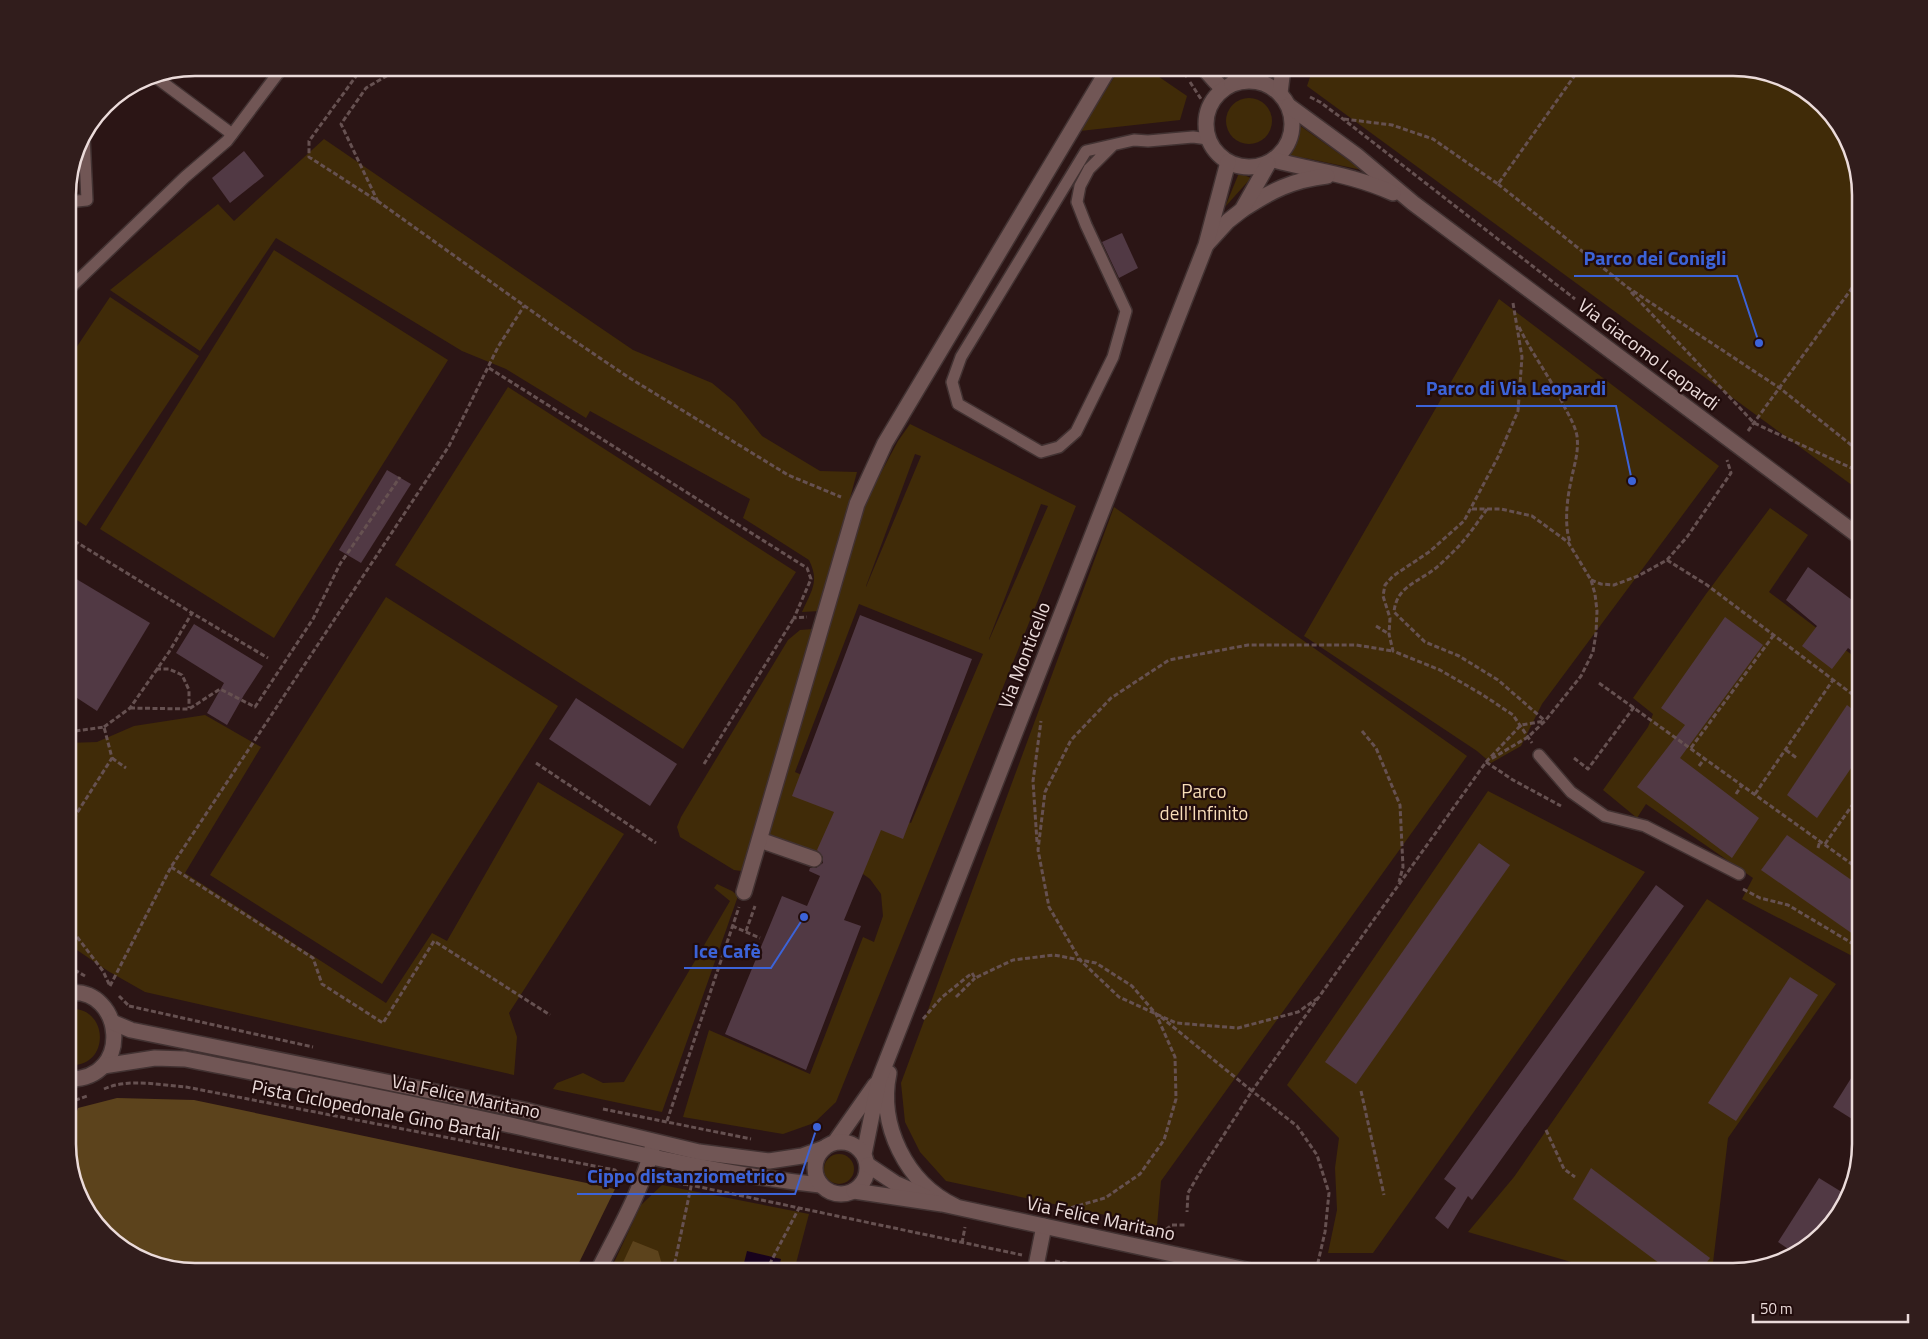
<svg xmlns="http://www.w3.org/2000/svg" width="1928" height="1339" viewBox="0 0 1928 1339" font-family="'Titillium Web',sans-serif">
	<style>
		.green { fill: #402b08; fill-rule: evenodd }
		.forest { fill: #5c431c }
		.water { fill: #18021c }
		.building { fill: #513944 }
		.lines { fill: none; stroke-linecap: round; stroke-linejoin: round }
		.service-casing { stroke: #423232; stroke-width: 14 }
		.minor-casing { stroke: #423232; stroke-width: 18 }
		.tertiary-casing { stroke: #423232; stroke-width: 18 }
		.path { stroke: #665151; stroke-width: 3; stroke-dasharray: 5 2.5; stroke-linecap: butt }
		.service { stroke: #715655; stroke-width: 11 }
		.minor { stroke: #715655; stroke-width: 15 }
		.tertiary { stroke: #715655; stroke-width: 15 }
		.labels { text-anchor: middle; stroke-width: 4.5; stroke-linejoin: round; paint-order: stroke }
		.street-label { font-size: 19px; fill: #ebdbda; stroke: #210c0c }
		.park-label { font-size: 19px; fill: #f8ddb8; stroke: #210c0c }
		.rim { fill: none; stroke: #ebdbda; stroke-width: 2.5 }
		.leader { fill: none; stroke: #3c63d8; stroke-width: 2 }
		.callout-dot { fill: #3c63d8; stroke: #210c0c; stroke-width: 2 }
		.callout-label { font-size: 20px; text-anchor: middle; font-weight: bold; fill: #3c63d8; stroke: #210c0c; stroke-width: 4.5; stroke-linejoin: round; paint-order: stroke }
	</style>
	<rect width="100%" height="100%" fill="#2b1515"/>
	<g class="green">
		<path d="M1120 68H1146L1187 96 1180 120 1080 131Z"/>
		<path d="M1313 68H1733L1804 89 1844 131 1860 195V491L1307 86Z"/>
		<circle cx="1249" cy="121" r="23"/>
		<path d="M1299 125 1362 170 1305 158 1288 157 1293 150Z"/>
		<path d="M324 139 633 350 712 383 735 402 762 436 820 471 857 472 820 611 802 612C811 591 820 582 809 560L743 518 750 499 590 411 586 418 506 369 462 351 276 238 200 351 110 290 218 204 234 221Z"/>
		<path d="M1239 173 1251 178 1225 207Z"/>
		<path d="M274 250 448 360 274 638 100 529Z"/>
		<path d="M110 297 199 356 86 526 68 514V360Z"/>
		<path d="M1499 299 1719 466 1542 704 1521 746 1491 763 1477 751 1304 636Z"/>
		<path d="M508 387 796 572 683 749 395 565Z"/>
		<path d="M910 424 1076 506 836 1102 814 1123 783 1134 683 1117 709 1030 810 1074 863 937 874 942 883 916 881 894 870 879 856 869 765 836 860 512 898 441ZM915 454 921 456 866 587V586ZM1041 504 1048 506 989 640V639ZM859 604 983 654 911 823 795 772Z"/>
		<path d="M1114 507 1467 756 1161 1181 1157 1226 946 1181 920 1152 905 1122 901 1083Z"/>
		<path d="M1770 508 1808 535 1769 592 1860 661V960L1742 899 1753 878 1646 804 1637 818 1603 790 1648 727 1653 714 1633 698 1706 594Z"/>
		<path d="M386 597 558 706 382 984 210 875Z"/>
		<path d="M813 629 746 862 741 871 734 870 680 837 677 827 681 817 788 640 800 630Z"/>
		<path d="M205 715 261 747 185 873 386 1003 432 933 447 941 538 782 624 834 509 1013 517 1037 514 1075 145 992 108 971 68 944V743L97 742 134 726Z"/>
		<path d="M1488 791 1645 872 1373 1253H1328L1337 1210 1335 1168 1339 1138 1287 1085Z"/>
		<path d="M717 884 732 891 738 896 662 1112 553 1089 557 1083 583 1073 603 1083 624 1082 730 901 714 888Z"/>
		<path d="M1707 899 1836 984 1728 1138 1712 1271H1602L1468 1232 1514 1177Z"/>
		<path d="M68 1009C110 1005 111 1069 68 1065Z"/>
		<circle cx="839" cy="1169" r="15"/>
		<path d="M662 1185 809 1214 794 1271H610L641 1205Z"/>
	</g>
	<g class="forest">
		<path d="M117 1098 194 1100 615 1189 575 1271H195L124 1250 84 1208 68 1152V1139L78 1108Z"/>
		<path d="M633 1241 658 1251 664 1271H619Z"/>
	</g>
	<path class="water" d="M747 1251 781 1259 778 1271H742Z"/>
	<g class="building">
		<path d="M244 151 264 176 230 203 212 178Z"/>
		<path d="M1122 233 1138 268 1119 278 1102 242Z"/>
		<path d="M387 470 411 484 361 563 339 550Z"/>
		<path d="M1808 567 1860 606V657L1848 648 1832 669 1802 646 1817 626 1786 600Z"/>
		<path d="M68 574 150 623 97 711 68 692Z"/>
		<path d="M860 615 972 659 903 839 881 830 844 920 861 926 806 1070 725 1034 782 896 807 906 820 876 809 871 810 868H816L823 863V857L817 850 834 812 792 796Z"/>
		<path d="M1725 617 1763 645 1680 758 1759 818 1732 858 1637 787 1685 725 1661 708Z"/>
		<path d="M194 624 263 666 244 695 227 725 207 713 224 683 176 653Z"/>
		<path d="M576 698 677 764 650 806 549 739Z"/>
		<path d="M1847 705 1860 715V755L1817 818 1787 795Z"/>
		<path d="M1787 835 1860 886V939L1761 870Z"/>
		<path d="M1479 843 1510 865 1356 1084 1325 1062Z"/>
		<path d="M1656 885 1684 906 1472 1200 1468 1196 1448 1229 1435 1218 1456 1188 1444 1179Z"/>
		<path d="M1790 977 1818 995 1736 1121 1708 1103Z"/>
		<path d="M1860 1064V1124L1833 1107Z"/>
		<path d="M1591 1168 1710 1258 1700 1272H1671L1573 1199Z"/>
		<path d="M1819 1178 1845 1194 1839 1215 1797 1255 1778 1242Z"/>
	</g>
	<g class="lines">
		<g class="service-casing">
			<g id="service">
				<path d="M154 76 232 134"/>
				<path d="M1113 145 1089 169 1080 186 1077 202 1086 225 1126 311 1113 357 1076 432 1059 447 1041 452 958 404 952 382 961 357 1086 151 1134 140 1148 141 1193 137 1208 139"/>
				<path d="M68 202 87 200 84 136"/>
				<path d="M68 290 185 177 227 141 282 68"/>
				<path d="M1539 755 1571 792 1605 816 1645 826 1739 874"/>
			</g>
		</g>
		<g class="minor-casing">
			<g id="minor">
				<path d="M1203 68C1211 75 1215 83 1224 89"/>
				<circle cx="1249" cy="124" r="43"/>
				<path d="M1232 84 1245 68"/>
				<path d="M1280 93 1283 68"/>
				<path d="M1289 106 1356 155 1413 203 1860 537"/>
				<path d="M1274 160C1315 171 1354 175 1393 193"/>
				<path d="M1242 210C1271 191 1292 180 1327 176"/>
				<path d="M1207 244 1228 221 1242 210 1268 164"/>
				<path d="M760 840 814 859"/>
				<path d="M744 892 857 504 885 443 1109 68"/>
				<path d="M889 1073C878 1125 906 1183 955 1206"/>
				<path d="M835 1142 875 1085"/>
				<path d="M864 1154 879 1080 1206 245 1228 162"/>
				<path d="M598 1271C618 1231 643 1189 653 1145"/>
				<path d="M1035 1271 1044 1226"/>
			</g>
		</g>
		<g class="tertiary-casing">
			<g id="tertiary">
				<path d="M68 993C124 986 134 1081 68 1079"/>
				<path d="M112 1022 131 1030 524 1110 699 1152 769 1161 802 1156 824 1148"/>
				<path d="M103 1066 155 1058 185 1059C296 1081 408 1102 519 1127 620 1150 717 1174 820 1185"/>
				<circle cx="841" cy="1168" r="26"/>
				<path d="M868 1165 895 1183 927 1197"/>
				<path d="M854 1191 942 1204 1251 1271"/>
			</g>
		</g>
		<g class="path">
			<path d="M362 68 309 141V157L379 202 557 329 628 377 788 475 841 497"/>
			<path d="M1180 68 1187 77"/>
			<path d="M1190 82 1201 99"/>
			<path d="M1310 97 1320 102 1343 119 1575 299"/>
			<path d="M1344 119 1392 125 1433 139 1498 184 1580 68"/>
			<path d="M1498 184 1627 287 1781 389 1860 452"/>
			<path d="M378 202 341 124 366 88 400 68"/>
			<path d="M1631 292 1754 423 1860 472"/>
			<path d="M1513 303 1522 357 1518 411 1498 457 1464 521 1429 552 1393 576 1385 585 1383 596 1390 618 1389 634 1393 651 1440 670 1483 695 1513 715 1532 743"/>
			<path d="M1519 327C1532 354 1550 377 1563 404 1568 414 1575 425 1577 436 1579 453 1574 465 1571 481 1567 499 1564 525 1570 542"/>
			<path d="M489 368 807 568 811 579 794 618 807 617"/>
			<path d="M1748 431 1860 277"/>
			<path d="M1472 509H1501L1532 516 1568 542 1591 580 1595 594 1597 611 1596 633 1593 652 1581 676 1545 721 1528 737 1491 759"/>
			<path d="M1487 509C1477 523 1467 538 1455 550 1447 558 1438 567 1429 573 1412 584 1396 590 1394 612L1425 642 1459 656 1498 680 1544 720"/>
			<path d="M68 537 192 613"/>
			<path d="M1667 560 1707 585 1860 700"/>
			<path d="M1591 580 1601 584 1614 585 1638 576 1667 560 1687 537 1731 473 1727 460"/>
			<path d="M1376 626 1389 634"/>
			<path d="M156 669H169L182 675 189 690V708"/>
			<path d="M1599 683 1860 870"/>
			<path d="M130 708 189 709 220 689 255 707 313 619 340 564 400 477"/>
			<path d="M104 727 130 708 169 652 192 613 268 658"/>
			<path d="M1362 731 1376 748 1400 805 1403 867 1399 882"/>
			<path d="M68 732 104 727 112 758 68 827"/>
			<path d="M1691 748 1773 636"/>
			<path d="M1786 750 1798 759"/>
			<path d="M112 758 126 768"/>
			<path d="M1574 758 1588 769 1634 707"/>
			<path d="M1486 762 1513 780 1561 806"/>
			<path d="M536 763 656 843"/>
			<path d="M704 764 794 618"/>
			<path d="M1699 766 1705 758"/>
			<path d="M1736 794 1742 785"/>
			<path d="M1755 794 1833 680"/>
			<path d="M1037 842 1033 781 1041 721"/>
			<path d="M1825 844 1860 794"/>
			<path d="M1818 848 1820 841"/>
			<path d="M171 867 313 958 322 984 383 1023 434 941 550 1015"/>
			<path d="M1743 889 1760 898 1788 905 1860 948"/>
			<path d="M68 925 103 971 110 986"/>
			<path d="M732 926 760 938"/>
			<path d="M746 931 755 906"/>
			<path d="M68 966 85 976"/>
			<path d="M110 986 171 867 449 446 498 347 524 306"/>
			<path d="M119 996 129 1006"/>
			<path d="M956 997 975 978"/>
			<path d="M1318 998 1298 1012 1238 1028 1176 1023 1119 997 1080 960 1049 907 1038 850 1045 792 1071 740 1111 698 1169 660 1248 645H1356L1393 651"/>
			<path d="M129 1006 313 1047"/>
			<path d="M1161 1017 1252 1091 1200 1172 1188 1193 1187 1212"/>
			<path d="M923 1019 941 998 972 973 975 978 1013 960 1054 955 1096 963 1132 986 1156 1014 1175 1057 1176 1099 1164 1140 1140 1174 1105 1198 1063 1210"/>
			<path d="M104 1089C128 1078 160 1085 186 1087L615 1170 623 1179"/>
			<path d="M1361 1091 1384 1195"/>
			<path d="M68 1103 87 1096"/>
			<path d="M603 1109 751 1139"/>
			<path d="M667 1121 739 907"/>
			<path d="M1546 1130 1564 1169 1575 1177"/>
			<path d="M661 1181 689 1185"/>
			<path d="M695 1186 1022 1255"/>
			<path d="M1160 1234 1172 1225H1185"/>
			<path d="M962 1243 965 1227"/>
			<path d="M1055 1261 1108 1271"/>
			<path d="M673 1271 692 1182"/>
			<path d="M766 1271 799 1208"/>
			<path d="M1316 1271 1325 1232 1329 1193 1317 1155 1297 1126 1252 1091 1486 762 1521 725 1545 721"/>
		</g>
		<use href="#service" class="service"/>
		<use href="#minor" class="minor"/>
		<use href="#tertiary" class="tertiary"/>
	</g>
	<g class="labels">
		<g class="street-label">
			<text transform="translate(1649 354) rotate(37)" y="7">Via Giacomo Leopardi</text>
			<text transform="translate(1024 655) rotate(-69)" y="7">Via Monticello</text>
			<text transform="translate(466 1096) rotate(12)" y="7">Via Felice Maritano</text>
			<text transform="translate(376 1110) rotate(11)" y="7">Pista Ciclopedonale Gino Bartali</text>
			<text transform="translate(1101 1218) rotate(12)" y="7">Via Felice Maritano</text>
		</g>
		<g class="park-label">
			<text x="1204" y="798">Parco<tspan x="1204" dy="22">dell'Infinito</tspan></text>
		</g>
	</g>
	<path d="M0 0H1928V1339H0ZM195 76H1733A119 119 0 0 1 1852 195V1144A119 119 0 0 1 1733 1263H195A119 119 0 0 1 76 1144V195A119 119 0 0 1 195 76Z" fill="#311d1c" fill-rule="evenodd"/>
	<path class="rim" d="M195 76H1733A119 119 0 0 1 1852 195V1144A119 119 0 0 1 1733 1263H195A119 119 0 0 1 76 1144V195A119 119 0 0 1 195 76Z"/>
	<path class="leader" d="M1759 343L1737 276H1574M1632 481L1616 406H1416M804 917L771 968H684M817 1127L795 1194H577"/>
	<g class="callout-dot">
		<circle cx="1759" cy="343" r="5"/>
		<circle cx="1632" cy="481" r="5"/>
		<circle cx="804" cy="917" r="5"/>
		<circle cx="817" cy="1127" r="5"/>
	</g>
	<g class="callout-label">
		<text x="1655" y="265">Parco dei Conigli</text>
		<text x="1516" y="395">Parco di Via Leopardi</text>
		<text x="727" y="958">Ice Cafè</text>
		<text x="686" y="1183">Cippo distanziometrico</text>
	</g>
	<path d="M1753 1314v8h155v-8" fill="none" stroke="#ebdbda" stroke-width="2.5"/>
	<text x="1760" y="1314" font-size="15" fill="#ebdbda" stroke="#210c0c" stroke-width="4" paint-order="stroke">50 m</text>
</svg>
